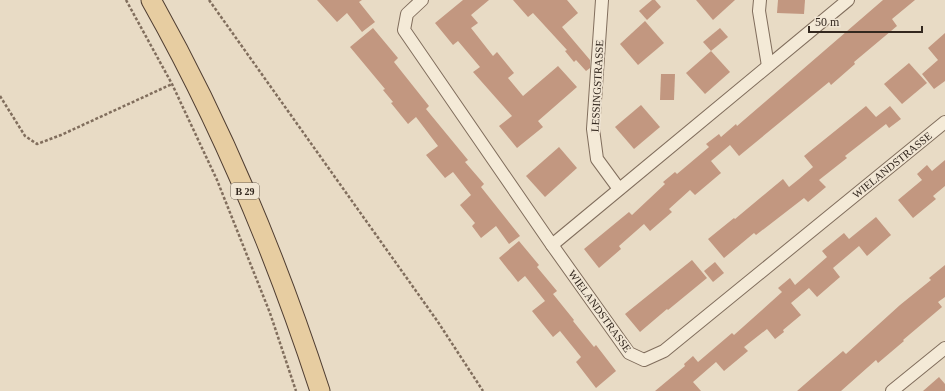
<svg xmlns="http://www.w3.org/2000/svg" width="945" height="391" viewBox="0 0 945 391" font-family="Georgia,serif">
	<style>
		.building { fill: #c29780 }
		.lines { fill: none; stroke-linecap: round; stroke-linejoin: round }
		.minor-casing { stroke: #816e5d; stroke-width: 14 }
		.primary-casing { stroke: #4f3d31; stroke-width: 21 }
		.path { stroke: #816e5d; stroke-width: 2.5; stroke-dasharray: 3 2; stroke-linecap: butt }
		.minor { stroke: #f4ead7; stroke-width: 12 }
		.primary { stroke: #e7cda1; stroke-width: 19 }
		.labels { text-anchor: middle; stroke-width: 3.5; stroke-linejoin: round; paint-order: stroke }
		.shield { fill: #f1e6d4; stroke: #6c6155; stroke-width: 1 }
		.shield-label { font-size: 10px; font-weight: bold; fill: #33281f }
		.street-label { font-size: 11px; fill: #33281f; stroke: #f1e6d4 }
	</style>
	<rect width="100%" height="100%" fill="#e8dbc5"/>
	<g class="building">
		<path d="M317 0H362L359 2 375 22 362 32 347 13 337 22Z"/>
		<path d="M463 0H489L471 15 478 23 471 28 493 56 497 52 514 73 508 78 523 96 558 66 577 87 538 121 543 127 517 148 499 126 512 116 473 72 480 67 458 41 453 45 435 23Z"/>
		<path d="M513 0H567L578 13 562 27 590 60V68L586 71 576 60 574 62 565 51 567 50 533 13 528 17Z"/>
		<path d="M652 0H655L661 7 647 20 639 11Z"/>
		<path d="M696 0H735L713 20Z"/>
		<path d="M778 0H805L804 14 777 13Z"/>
		<path d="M883 0H915L892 19 897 26 854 62 855 64 831 85 829 82 739 156 730 145 711 161 721 173 695 195 690 190 669 209 672 212 650 231 644 224 619 246 621 249 599 268 584 249 629 212 632 215 665 184 663 182 675 172 677 174 709 147 706 144 719 134 721 137 736 124 737 126Z"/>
		<path d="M645 21 664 43 638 65 620 44Z"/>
		<path d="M373 28 398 58 394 62 429 106 426 109 468 160 465 162 484 184 481 187 520 236 509 244 496 226 481 238 472 226 475 223 460 205 471 195 453 172 445 178 426 155 438 146 416 117 408 124 391 103 393 102 383 90 385 89 350 47Z"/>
		<path d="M720 28 728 37 711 51 703 42Z"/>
		<path d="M945 33V81L934 89 922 74 938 60 928 48Z"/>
		<path d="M711 51 730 72 705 94 686 73Z"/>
		<path d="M909 63 927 83 902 104 884 84Z"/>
		<path d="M661 74H675L674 100H660Z"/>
		<path d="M641 105 660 127 634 149 615 127Z"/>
		<path d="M866 106 876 117 890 106 901 119 889 128 886 124 845 156 847 158 819 180 826 187 808 202 804 198 756 235 754 233 724 258 708 239 734 218 735 219 783 179 789 187 799 179 813 167 804 156Z"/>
		<path d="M559 147 577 168 545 197 526 176Z"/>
		<path d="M945 160V186L933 196 936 199 913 218 898 200 922 180 917 174 927 165 932 171Z"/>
		<path d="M876 217 891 235 867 256 859 246 833 268 840 277 817 297 809 288 791 303 801 315 783 330 784 332 775 339 767 329 744 347 748 351 724 371 716 362 693 382 701 391H655L685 366 684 364 693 356 698 362 732 333 734 335 782 292 778 288 790 278 795 285 827 257 822 251 844 233 849 239Z"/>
		<path d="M519 241 539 265 537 267 557 291 553 294 574 320 573 321 594 347 596 345 616 371 596 388 576 362 581 357 560 331 553 337 532 311 545 301 525 276 518 282 499 258Z"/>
		<path d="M692 260 707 278 668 310 667 309 640 332 625 314Z"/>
		<path d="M715 262 724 273 713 282 704 271Z"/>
		<path d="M945 265V297L938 302 942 307 903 340 904 341 878 363 876 360 841 391H797L843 351 846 354 900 305 931 280 929 278Z"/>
		<path d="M939 377 945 384V391H923Z"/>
	</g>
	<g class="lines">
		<g class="minor-casing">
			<g id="minor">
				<path d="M422 0 407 14 404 30 552 245 629 353 644 360 664 351 945 122"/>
				<path d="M602 0 593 129 597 159 619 189"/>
				<path d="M760 0 759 11 768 66"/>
				<path d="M552 245 848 0"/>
				<path d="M892 391 945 348"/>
			</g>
		</g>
		<g class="primary-casing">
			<path id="primary" d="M151 0C221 124 276 256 320 391"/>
		</g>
		<g class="path">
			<path d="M126 0 172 84 217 180 270 313 296 391"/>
			<path d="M209 0 438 322 483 391"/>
			<path d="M0 96 25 136 37 144 61 135 172 84"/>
		</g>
		<use href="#minor" class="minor"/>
		<use href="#primary" class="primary"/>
	</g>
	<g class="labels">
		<rect class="shield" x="231" y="183" width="28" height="16" rx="3"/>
		<g class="shield-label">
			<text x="245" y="195">B 29</text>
		</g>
		<g class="street-label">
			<text transform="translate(597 86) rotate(-87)" y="4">LESSINGSTRASSE</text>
			<text transform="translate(892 165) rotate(-39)" y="4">WIELANDSTRASSE</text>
			<text transform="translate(600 311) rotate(54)" y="4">WIELANDSTRASSE</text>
		</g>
	</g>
	<path d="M809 26v6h113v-6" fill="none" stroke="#33281f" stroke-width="2"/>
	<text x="815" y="26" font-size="12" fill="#33281f" stroke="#f1e6d4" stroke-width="3" paint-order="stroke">50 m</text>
</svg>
